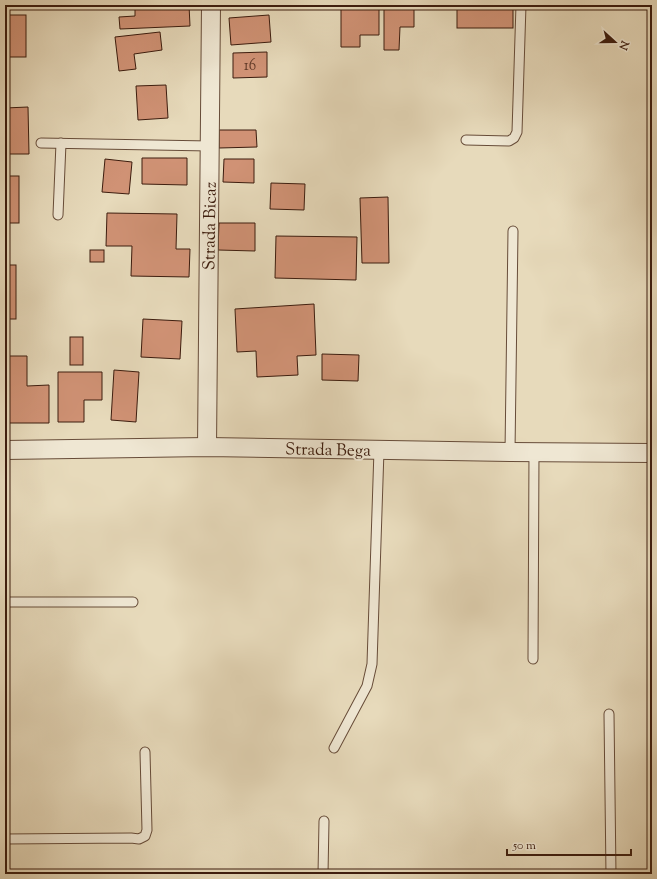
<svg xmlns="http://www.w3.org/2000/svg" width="657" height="879" viewBox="0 0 657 879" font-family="'Sorts Mill Goudy',serif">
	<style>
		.building { fill: #d09275; stroke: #3c1c0e }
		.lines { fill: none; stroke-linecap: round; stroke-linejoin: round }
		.service-casing { stroke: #674c39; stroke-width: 11 }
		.minor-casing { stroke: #674c39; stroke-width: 20 }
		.service { stroke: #efe7d3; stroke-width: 9 }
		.minor { stroke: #efe7d3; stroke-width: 18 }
		.labels { text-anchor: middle; stroke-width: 4; stroke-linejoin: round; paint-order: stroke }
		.number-label { font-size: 15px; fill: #613a28 }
		.street-label { font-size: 17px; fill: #3c1c0e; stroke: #efe7d3 }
	</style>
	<rect width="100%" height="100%" fill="#e7dabb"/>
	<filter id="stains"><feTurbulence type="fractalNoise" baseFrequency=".005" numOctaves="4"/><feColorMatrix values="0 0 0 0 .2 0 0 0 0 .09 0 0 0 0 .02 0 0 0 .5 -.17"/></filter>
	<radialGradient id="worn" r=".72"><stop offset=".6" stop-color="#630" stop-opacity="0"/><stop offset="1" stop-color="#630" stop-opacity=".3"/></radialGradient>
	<g class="building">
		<path d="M135 5H189L190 26 120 29 119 17 135 16Z"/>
		<path d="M341 5H379V35H360V47H341Z"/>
		<path d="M384 5H414V27H400L399 50H384Z"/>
		<rect x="457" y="5" width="56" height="23"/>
		<rect x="5" y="15" width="21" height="42"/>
		<path d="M269 15 271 42 231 45 229 18Z"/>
		<path d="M160 32 162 50 134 54 136 69 119 71 115 37Z"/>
		<path d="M267 52V77L233 78V53Z"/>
		<path d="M166 85 168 118 138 120 136 86Z"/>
		<path d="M28 107 29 154H5V108Z"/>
		<path d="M219 130H256L257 147 219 148Z"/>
		<path d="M142 158H187V185L142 184Z"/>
		<path d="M105 159 132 162 129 194 102 192Z"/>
		<path d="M224 159H254V183L223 182Z"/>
		<rect x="5" y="176" width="14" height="47"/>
		<path d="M271 183 305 184 304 210 270 209Z"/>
		<path d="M388 197 389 263H362L360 198Z"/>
		<path d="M107 213 177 214 176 249H190L189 277 131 276 132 246H106Z"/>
		<path d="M219 223H255V251L218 250Z"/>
		<path d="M276 236 357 237 356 280 275 278Z"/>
		<rect x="90" y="250" width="14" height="12"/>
		<rect x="5" y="265" width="11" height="54"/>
		<path d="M314 304 316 355 297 356 298 375 257 377 256 351 237 352 235 309Z"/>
		<path d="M143 319 182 321 180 359 141 357Z"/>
		<rect x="70" y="337" width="13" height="28"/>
		<path d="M322 354 359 355 358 381 322 380Z"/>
		<path d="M5 356H27V386L49 385V423H5Z"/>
		<path d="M114 370 139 372 136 422 111 420Z"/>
		<path d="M58 372H102V400H84V422H58Z"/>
	</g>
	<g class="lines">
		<g class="service-casing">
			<g id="service">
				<path d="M466 140 509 141 514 138 517 132 521 5"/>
				<path d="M41 143 210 146"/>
				<path d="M58 215 61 143"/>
				<path d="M510 452 513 231"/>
				<path d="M5 602H133"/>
				<path d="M533 659 534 452"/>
				<path d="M609 714 611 874"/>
				<path d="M334 748 367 686 372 664 379 450"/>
				<path d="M5 839 131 838 139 839 145 836 147 830 145 752"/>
				<path d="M323 874 324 821"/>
			</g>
		</g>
		<g class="minor-casing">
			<g id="minor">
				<path d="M207 447 211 5"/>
				<path d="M5 450 207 447 510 452 652 453"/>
			</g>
		</g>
		<use href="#service" class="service"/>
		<use href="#minor" class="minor"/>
	</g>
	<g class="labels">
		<g class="number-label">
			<text x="250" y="70">16</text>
		</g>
		<g class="street-label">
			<text transform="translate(209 226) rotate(-89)" y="6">Strada Bicaz</text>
			<text transform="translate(328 449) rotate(1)" y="6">Strada Bega</text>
		</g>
	</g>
	<rect width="657" height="879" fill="none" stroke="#e7dabb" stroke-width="20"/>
	<rect x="6" y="6" width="645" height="867" fill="none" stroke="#3c1c0e" stroke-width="2"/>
	<rect x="10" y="10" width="637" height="859" fill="none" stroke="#3c1c0e"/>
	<g transform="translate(615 42) rotate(111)" stroke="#efe7d3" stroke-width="3" paint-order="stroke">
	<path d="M0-3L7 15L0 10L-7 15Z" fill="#3c1c0e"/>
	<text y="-6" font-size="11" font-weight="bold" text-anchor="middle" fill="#3c1c0e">N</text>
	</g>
	<path d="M507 849v6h124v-6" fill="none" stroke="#3c1c0e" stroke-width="2"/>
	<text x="513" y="849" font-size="12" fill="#3c1c0e" stroke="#efe7d3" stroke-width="3" paint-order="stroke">50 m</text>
	<rect width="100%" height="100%" filter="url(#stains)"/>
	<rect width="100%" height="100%" fill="url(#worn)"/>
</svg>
